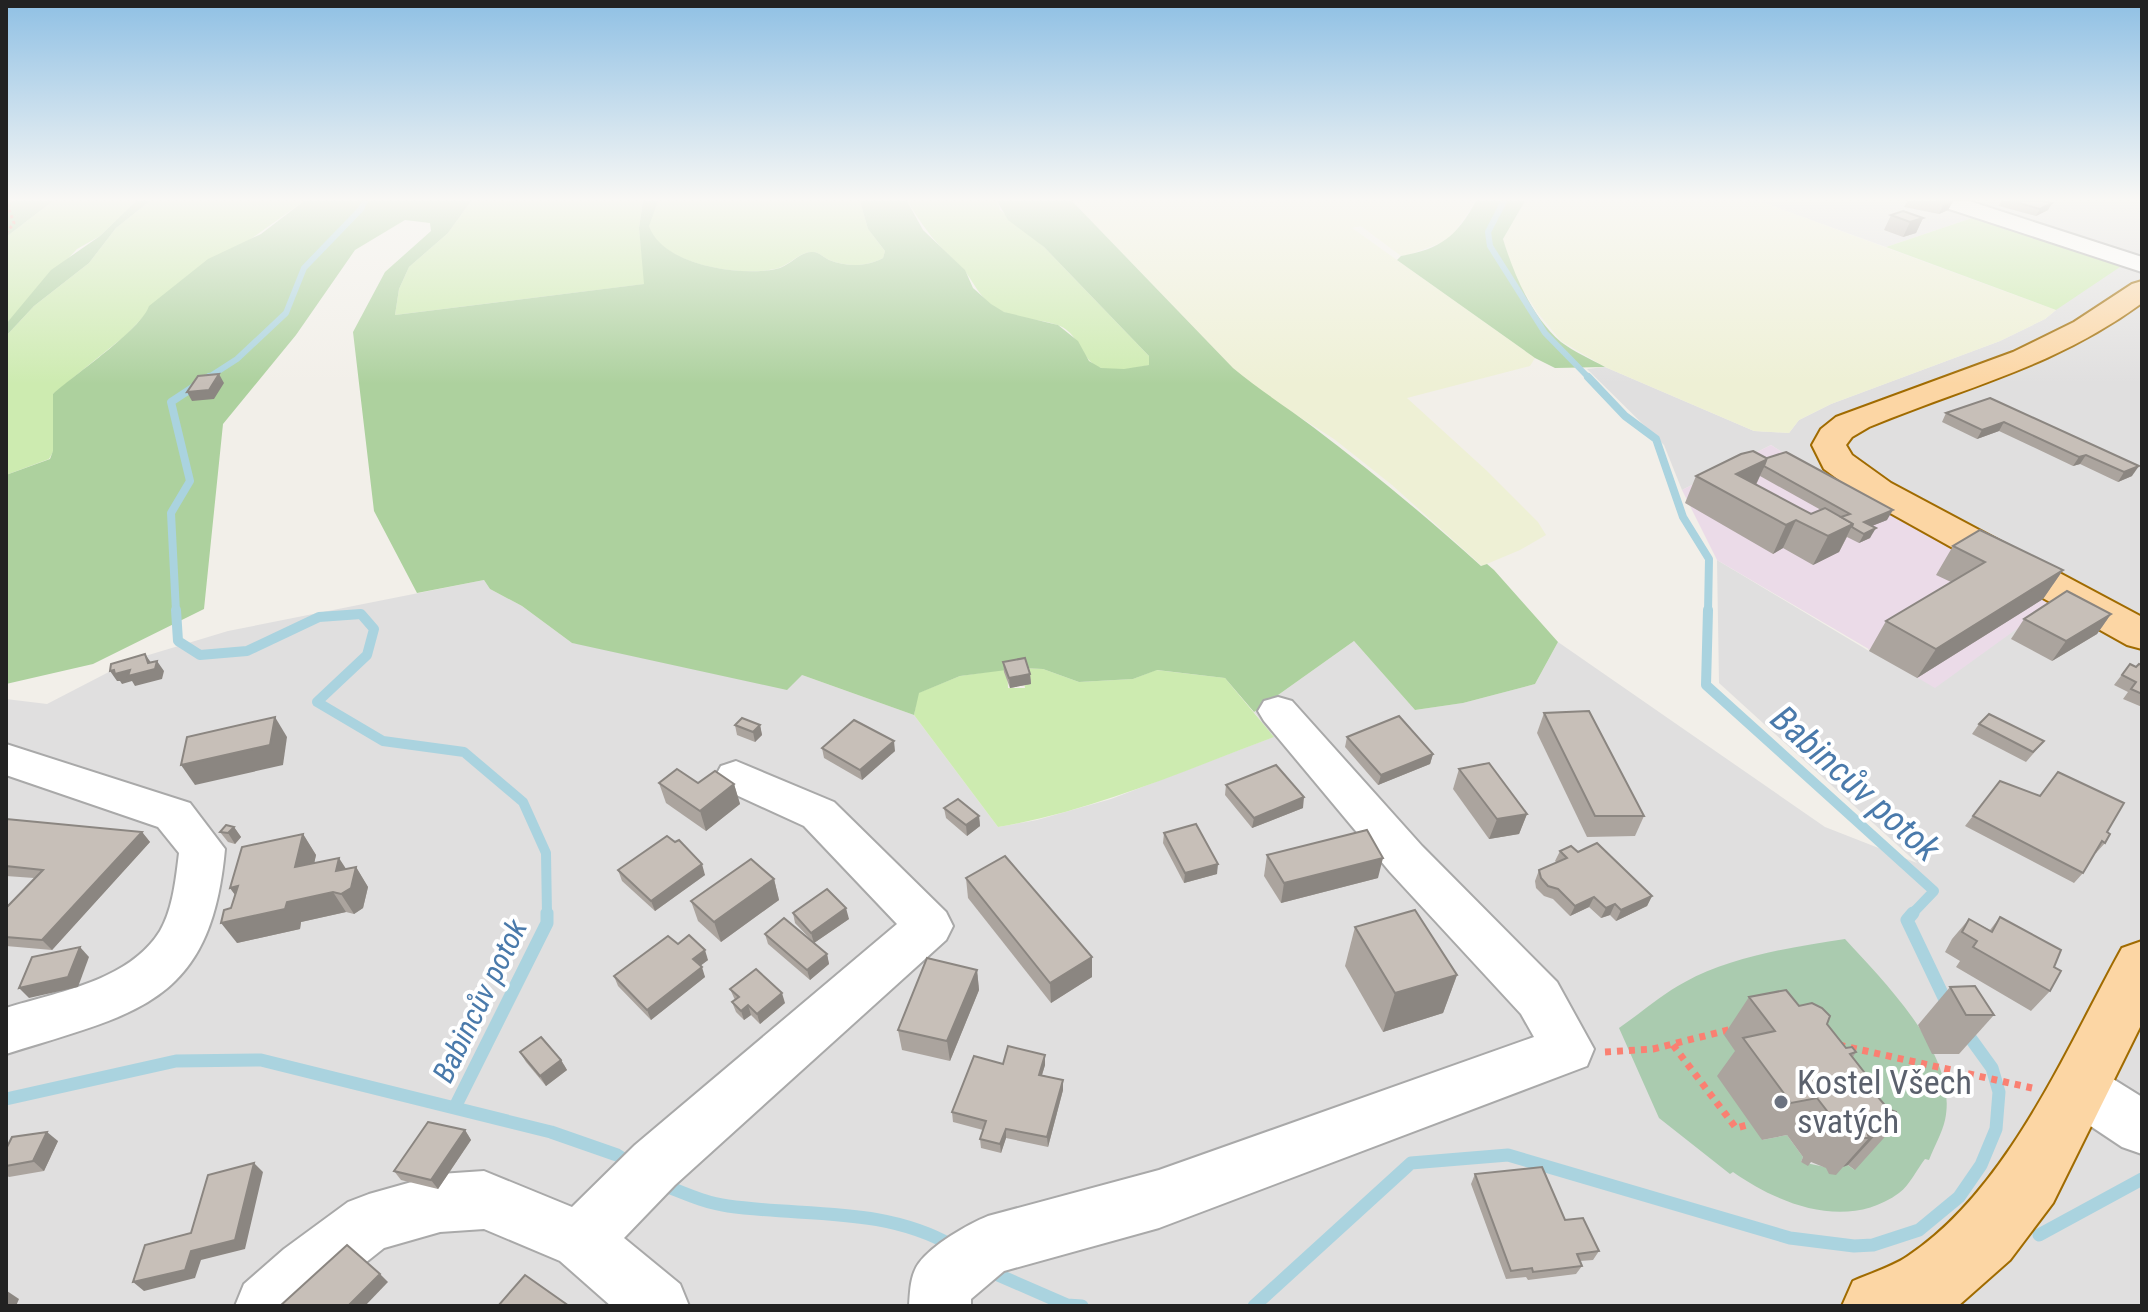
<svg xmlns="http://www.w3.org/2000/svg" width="2148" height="1312" viewBox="0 0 2148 1312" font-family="'Roboto Condensed',sans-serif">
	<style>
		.residential { fill: #e0dfdf }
		.industrial { fill: #ebdbe8 }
		.farmland { fill: #eef0d5 }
		.grass { fill: #cdebb0 }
		.forest { fill: #add19e }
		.cemetery { fill: #aacbaf; fill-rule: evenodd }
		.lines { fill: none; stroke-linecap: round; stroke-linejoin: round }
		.stream-far3 { stroke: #aad3df; stroke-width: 6 }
		.stream-far2 { stroke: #aad3df; stroke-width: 8 }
		.stream-far1 { stroke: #aad3df; stroke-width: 10 }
		.stream { stroke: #aad3df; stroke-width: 13 }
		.minor-casing { stroke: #a9a9a9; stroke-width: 4 }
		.major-casing { stroke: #a06b00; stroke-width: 4 }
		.path-far1 { stroke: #fa8072; stroke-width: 3; stroke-dasharray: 3 3; stroke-linecap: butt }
		.path { stroke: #fa8072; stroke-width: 7; stroke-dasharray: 6 6; stroke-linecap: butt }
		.minor { fill: #fff; fill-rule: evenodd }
		.major { fill: #fcd6a4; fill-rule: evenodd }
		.wall { fill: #aba49e; fill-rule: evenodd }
		.shaded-wall { fill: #8b8681 }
		.building { fill: #c7bfb8; stroke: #8b8681; stroke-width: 2 }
		.worship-dot { fill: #6b7280; stroke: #fff; stroke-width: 3 }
		.labels { text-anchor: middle; stroke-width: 8; stroke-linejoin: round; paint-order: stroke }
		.water-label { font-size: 30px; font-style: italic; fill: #4a7aab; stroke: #fff }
		.near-worship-label { font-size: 34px; fill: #5b616d; stroke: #fff; text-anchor: start }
		.near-water-label { font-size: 36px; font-style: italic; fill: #4a7aab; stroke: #fff }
	</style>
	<rect width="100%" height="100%" fill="#f2efe9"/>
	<path class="residential" d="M1759 201H2142V1306H6V699L47 704 132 660 228 631 484 580 490 589 522 606 572 643 802 675 914 715 998 827 1037 820 1111 799 1273 737 1254 712 1354 641 1415 710 1463 703 1535 684 1558 642 1825 827 1917 863 1719 683 1717 560 1869 651 1818 475 1771 445 1682 490 1664 445 1587 369 1605 367 1754 431 1789 433 1799 420 1831 404 2000 341 2045 319 2056 310 1981 215 1886 247Z"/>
	<path class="industrial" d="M1771 445 1818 475 2054 602 1935 688 1717 560 1682 490Z"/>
	<g class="farmland">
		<path d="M1072 201H1476L1449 240 1411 254 1401 256 1361 226 1352 228 1535 358 1530 366 1407 398 1486 470 1538 522 1546 535 1520 550 1482 566 1392 485 1334 439 1262 393 1233 368Z"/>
		<path d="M1525 201H1759L2056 310 2045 319 2000 341 1831 404 1799 420 1789 433 1754 431 1605 367 1561 341 1537 312 1513 273 1503 239Z"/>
	</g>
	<g class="grass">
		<path d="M53 201H136L100 236 77 249 6 324V237Z"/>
		<path d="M150 201H304L147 313 126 335 53 394V452L49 459 6 475V336L34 306 89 263 116 228Z"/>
		<path d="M471 201H643L639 228 645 284 395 315 399 289 409 267 448 233Z"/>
		<path d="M658 201H860L868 229 885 251 883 258C867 267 847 267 829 260 823 257 819 252 813 252 799 251 790 266 775 269 739 277 662 265 648 226Z"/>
		<path d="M907 201H997L1000 210 1044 247 1149 356 1150 365C1133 368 1105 376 1091 362 1079 350 1077 334 1060 326 1044 319 1023 320 1006 313 976 301 976 279 956 262 930 237 926 230 907 201Z"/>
		<path d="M1981 215 2091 252 2120 267 2056 310 1886 247Z"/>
		<path d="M1022 668 1043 669 1079 682 1133 679 1156 670 1225 678 1274 737C1183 771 1093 811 998 827L914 715 918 693 960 676 1007 669 1008 688H1025Z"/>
	</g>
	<g class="forest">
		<path d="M6 201H53L6 237Z"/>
		<path d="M136 201H150L116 228 89 263 34 306 6 336V324L51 270 100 236Z"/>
		<path d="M304 201H471L448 233 409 267 399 289 395 315 644 284 639 228 643 201H658L649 226C662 265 740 277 776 269 791 266 799 251 813 252 819 252 823 257 829 260 847 267 867 267 883 258L885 251 868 229 860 201H907L923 230 965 270 973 288 991 304 1004 312 1058 325 1078 341 1089 361 1101 368 1124 369 1149 365V356L1044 247 1008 220 997 201H1072L1233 368C1259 390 1287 407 1313 427 1371 471 1427 517 1481 566L1487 564 1494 570 1558 642 1535 684 1463 703 1415 710 1354 641 1254 712 1225 678 1157 670 1133 679 1079 682 1043 669 1022 668 960 676 919 693 914 715 802 675 787 690 572 643 522 606 490 589 484 580 417 593 374 511 353 332 385 272 431 231 430 223 405 220 355 250 296 335 223 424 204 609 93 664 6 684V475L50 459 53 451V394C75 374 141 330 149 306L208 259 261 234Z"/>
		<path d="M1476 201H1525L1503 239C1514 275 1532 317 1561 342 1574 352 1591 359 1605 367L1555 368 1535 358 1397 260 1401 256C1441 249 1457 236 1476 201Z"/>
	</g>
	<path class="cemetery" d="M1845 939C1885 983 1959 1055 1945 1120 1942 1133 1934 1147 1929 1160L1925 1159C1917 1169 1910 1185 1899 1193 1847 1231 1780 1205 1733 1172L1730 1174 1659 1118 1619 1028C1641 1013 1662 994 1685 982 1732 956 1793 947 1845 939ZM1725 1035 1854 1170 1848 1165 1835 1169 1801 1162 1803 1157 1787 1135 1762 1140 1748 1069Z"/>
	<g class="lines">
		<g class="stream-far3">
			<path d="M1504 201 1488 232 1490 246 1545 333 1590 379"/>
			<path d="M206 379 237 359 286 313 304 268 361 209 365 201"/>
		</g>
		<g class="stream-far2">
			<path d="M1588 377 1625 416 1656 439 1683 517 1709 559 1708 612"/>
			<path d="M176 612 171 513 190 481 171 402 209 377"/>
		</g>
		<g class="stream-far1">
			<path d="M176 610 178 641 200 655 247 651 319 617 361 614 374 629 367 655 317 702 383 741 464 752 523 802 546 853 547 915"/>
			<path d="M1708 610 1706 685 1934 891 1911 915"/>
		</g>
		<g class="stream">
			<path d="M1913 913 1907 920 1948 1006"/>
			<path d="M6 1099 176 1061 261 1060 551 1132 617 1155 630 1163"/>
			<path d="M455 1107 547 923V913"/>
			<path d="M663 1185C684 1193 705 1203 728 1206 806 1217 883 1206 953 1246"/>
			<path d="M2039 1235 2142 1179"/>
			<path d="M989 1271 1067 1305 1082 1306"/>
			<path d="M1254 1306 1411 1163 1508 1155 1790 1238 1854 1246 1873 1245 1919 1230 1959 1197 1981 1165 1996 1129 1999 1092 1992 1068 1966 1032"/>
		</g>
		<g class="minor-casing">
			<g id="minor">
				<path d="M1938 201H1969L2142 257V272L1940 206Z"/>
				<path d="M1278 697 1292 701 1422 846 1557 982 1594 1049 1587 1066 1159 1228 1004 1271 971 1299V1306H909C910 1292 910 1275 919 1263 932 1245 968 1224 988 1216L1159 1170 1534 1037 1521 1014 1390 872 1264 721 1258 711 1264 701Z"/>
				<path d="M6 744 190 803 225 849C211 1005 136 1013 6 1054V1008C57 992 129 981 160 931 173 909 176 877 179 853L158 827 6 775Z"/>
				<path d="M736 761 834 802 946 912 953 926 946 940 675 1185 624 1238 680 1284 689 1306H611L560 1261 484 1229 440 1232 384 1248 311 1306H235L244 1284 284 1249 348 1202 369 1194 440 1174 484 1171 572 1207 635 1145 897 924 804 826 721 788 715 777 721 766Z"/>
				<path d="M2078 1062 2097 1069 2142 1097V1154L2122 1147 2059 1105 2051 1087 2059 1069Z"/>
			</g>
		</g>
		<g class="major-casing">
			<g id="major">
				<path d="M2142 281V303C2053 368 1967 386 1869 427L1852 437 1846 445 1852 455 1891 483 2142 617V649L2127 645 1865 499 1824 469 1812 445 1821 429 1836 417 2013 352 2074 322 2132 284Z"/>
				<path d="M2142 941V1023L2053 1203 2010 1260 1958 1306H1842L1853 1281C1871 1273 1892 1267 1908 1256 2008 1189 2065 1051 2122 948Z"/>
			</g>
		</g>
		<path class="path-far1" d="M6 233 14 223 8 207 12 201"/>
		<g class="path">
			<path d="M1673 1045 1736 1128 1751 1124"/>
			<path d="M1839 1045 2032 1088"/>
			<path d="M1605 1052 1653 1049 1732 1029"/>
		</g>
		<use href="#minor" class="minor"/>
		<use href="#major" class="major"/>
	</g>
	<g class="wall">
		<path d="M1907 201H1953L1948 210 1939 214 1904 207Z"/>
		<path d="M2001 201H2043L2052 203 2048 210 2036 216 1999 206Z"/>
		<path d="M1891 215 1923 218 1916 233 1903 237 1884 230Z"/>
		<path d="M1990 398 2132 476 2118 482 2080 464 2073 466 1999 431 1977 439 1942 422 1946 413Z"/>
		<path d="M1767 458 1887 520 1872 526 1870 538 1859 543 1847 537 1839 552 1813 565 1783 548 1773 554 1685 503 1696 476ZM1760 476 1821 510 1811 514 1756 485Z"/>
		<path d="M1953 546 2063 570 2043 599 1917 678 1869 651 1886 621 1951 582 1936 575Z"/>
		<path d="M2111 614 2097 634 2052 661 2011 639 2024 619Z"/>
		<path d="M1003 662 1030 674 1031 684 1010 688 1004 672Z"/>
		<path d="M2130 664 2136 667 2142 665V707L2123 699 2128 692 2114 685Z"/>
		<path d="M1544 713 1644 816 1635 836 1587 837 1537 733Z"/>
		<path d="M1979 724 2044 741 2026 762 1972 734Z"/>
		<path d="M735 725H760L762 735 755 742 737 735Z"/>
		<path d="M1347 737 1433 754 1430 764 1378 785 1345 747Z"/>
		<path d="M822 748 895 751 862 780 824 758Z"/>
		<path d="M1459 769 1527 814 1519 834 1489 839 1453 789Z"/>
		<path d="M2000 781 2107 832 2105 843 2096 853 2095 852 2083 873 2074 883 1965 826Z"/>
		<path d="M659 783 734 784 740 804 706 831 666 803Z"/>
		<path d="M1226 785 1303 808 1252 828 1225 795Z"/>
		<path d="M944 808 979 816 980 826 967 836 946 818Z"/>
		<path d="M6 819 142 832 150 842 52 950 6 946V908L34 878 6 876Z"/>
		<path d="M234 827 241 837 235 844 228 842 220 832Z"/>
		<path d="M1164 833 1217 874 1184 883 1163 843Z"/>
		<path d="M303 834 316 855 314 863 346 869 356 867 368 887 363 908 354 914 346 912 301 922 300 929 237 943 231 908 235 895 230 888Z"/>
		<path d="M675 842 705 875 655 911 622 881 618 870Z"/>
		<path d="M1560 851 1578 852 1652 896 1647 906 1616 921 1610 915 1601 918 1589 907 1570 916 1553 899 1544 896 1536 888 1535 881 1539 870 1557 863 1555 861Z"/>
		<path d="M1267 855 1378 878 1281 903 1264 876Z"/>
		<path d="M966 878 1092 977 1051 1003 968 898Z"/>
		<path d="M774 879 779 900 721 942 698 921 691 901Z"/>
		<path d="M793 913 849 919 814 943 795 923Z"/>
		<path d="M2000 917 2054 967 2050 991 2031 1011 1956 967 1960 961 1945 952 1952 939 1969 919 1990 930Z"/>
		<path d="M1355 927 1457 975 1443 1013 1383 1032 1345 966Z"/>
		<path d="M765 934 827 954 829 964 810 980 768 944Z"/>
		<path d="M678 944 708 960 700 966 705 977 651 1020 618 986 614 976Z"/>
		<path d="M977 970 979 990 950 1061 902 1050 898 1030Z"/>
		<path d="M1950 987 1994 1015 1959 1054H1932L1918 1025Z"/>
		<path d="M730 989 785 1003 760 1024 751 1015 744 1020 736 1012 732 1002 735 1000Z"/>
		<path d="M1749 997 1799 1006 1827 1024 1846 1048 1856 1052 1853 1057 1868 1077 1879 1081 1872 1090 1896 1117 1888 1126 1892 1129 1855 1170 1848 1165 1843 1167 1836 1175 1829 1174 1826 1168 1811 1162 1808 1166 1801 1162 1803 1157 1787 1135 1762 1140 1717 1076 1735 1051 1724 1035Z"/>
		<path d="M520 1052 561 1060 567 1070 546 1086 526 1062Z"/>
		<path d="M1003 1064 1045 1065 1042 1075 1063 1080V1090L1048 1147 1006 1138 1001 1153 981 1148 980 1139 983 1130 953 1122 952 1112Z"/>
		<path d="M465 1130 471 1140 438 1189 401 1180 394 1171Z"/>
		<path d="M58 1141 44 1171 9 1177 6 1175V1149Z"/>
		<path d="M1475 1174 1565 1220 1599 1251 1593 1260 1580 1261 1582 1266 1576 1274 1528 1280 1526 1277 1506 1279 1471 1184Z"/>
	</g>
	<g class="shaded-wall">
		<path d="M1945 201H1953L1948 210 1939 214Z"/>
		<path d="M2052 203 2048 210 2036 216 2040 209Z"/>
		<path d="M1923 218 1916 233 1903 237 1910 222Z"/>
		<path d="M219 374 224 383 214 399 192 401 187 392Z"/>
		<path d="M2004 422 1999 431 1977 439 1982 430Z"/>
		<path d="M2086 455 2080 464 2073 466 2079 457Z"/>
		<path d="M1768 459 1755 486 1736 474Z"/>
		<path d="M2139 466 2132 476 2118 482 2124 472Z"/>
		<path d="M1893 510 1887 520 1859 531 1864 522Z"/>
		<path d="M1796 520 1783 548 1773 554 1786 525Z"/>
		<path d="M1853 524 1839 552 1813 565 1828 536Z"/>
		<path d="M1876 528 1870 538 1859 543 1864 534Z"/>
		<path d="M2063 570 2043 599 1917 678 1936 649Z"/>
		<path d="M2111 614 2097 634 2052 661 2066 641Z"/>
		<path d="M145 654 152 664 157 661 164 671 162 679 135 686 132 681 122 684 120 681H117L110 671 130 670 148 663Z"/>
		<path d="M1030 674 1031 684 1010 688 1009 678Z"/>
		<path d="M275 717 287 737 283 765 195 785 181 765Z"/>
		<path d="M760 725 762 735 755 742 753 732Z"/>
		<path d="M894 741 895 751 862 780 860 770Z"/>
		<path d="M1433 754 1430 764 1378 785 1381 775Z"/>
		<path d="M734 784 740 804 706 831 700 811Z"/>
		<path d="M1304 797 1303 808 1252 828 1254 818Z"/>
		<path d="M1527 814 1519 834 1489 839 1497 819Z"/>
		<path d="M979 816 980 826 967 836 966 825Z"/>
		<path d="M234 827 241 837 235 844 228 833Z"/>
		<path d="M142 832 150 842 52 950 42 940Z"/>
		<path d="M303 834 316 855 309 888 295 867Z"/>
		<path d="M339 858 352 878 356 867 368 887 363 908 354 914 341 894 336 871Z"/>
		<path d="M1383 858 1378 878 1281 903 1284 883Z"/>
		<path d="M702 864 705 875 655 911 651 901Z"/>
		<path d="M1218 864 1217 874 1184 883 1185 873Z"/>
		<path d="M774 879 779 900 721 942 714 922Z"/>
		<path d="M238 886 245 908 230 888Z"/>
		<path d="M333 892 346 912 301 922 300 929 237 943 221 923 287 902Z"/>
		<path d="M1652 896 1647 906 1616 921 1621 910Z"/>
		<path d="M1594 897 1589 907 1570 916 1575 906Z"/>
		<path d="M1615 904 1610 915 1601 918 1606 908Z"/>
		<path d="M846 908 849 919 814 943 811 933Z"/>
		<path d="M80 947 89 957 78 987 29 998 19 988Z"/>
		<path d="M705 950 708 960 696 969 693 959Z"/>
		<path d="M827 954 829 964 810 980 807 970Z"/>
		<path d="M1092 957V977L1051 1003 1050 983Z"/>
		<path d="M702 967 705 977 651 1020 647 1010Z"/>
		<path d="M977 970 979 990 950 1061 947 1041Z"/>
		<path d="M1457 975 1443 1013 1383 1032 1395 993Z"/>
		<path d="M782 993 785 1003 760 1024 757 1014Z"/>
		<path d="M748 1005 751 1015 744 1020 741 1011Z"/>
		<path d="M1045 1055V1065L1039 1084V1075Z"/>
		<path d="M561 1060 567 1070 546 1086 540 1076Z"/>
		<path d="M1063 1080V1090L1048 1147 1047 1137Z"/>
		<path d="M1879 1081 1847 1118 1867 1084Z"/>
		<path d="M1006 1129V1138L1001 1153 1000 1144Z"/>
		<path d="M1881 1129 1848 1165 1843 1167 1869 1138 1867 1132Z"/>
		<path d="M465 1130 471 1140 438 1189 431 1180Z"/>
		<path d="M47 1132 58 1141 44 1171 33 1161Z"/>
		<path d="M254 1163 263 1172 245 1249 201 1260 195 1278 144 1291 133 1282 191 1251Z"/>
		<path d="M380 1274 388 1282 365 1306H348Z"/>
		<path d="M7 1291 19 1299 16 1306H6Z"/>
	</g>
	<g class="building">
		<path d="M2012 201H2043L2052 203 2040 209Z"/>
		<path d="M1903 211 1923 218 1910 222 1891 215Z"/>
		<path d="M219 374 209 390 187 392 198 376Z"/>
		<path d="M1990 398 2139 466 2124 472 2086 455 2079 457 2004 422 1982 430 1946 413Z"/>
		<path d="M1753 451 1768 459 1736 474 1811 514 1825 508 1853 524 1828 536 1796 520 1786 525 1696 476 1741 454Z"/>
		<path d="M1786 452 1893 510 1864 522 1876 528 1864 534 1852 527 1853 524 1841 517 1850 514 1764 466 1767 458Z"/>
		<path d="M1980 530 2063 570 1936 649 1886 621 1985 562 1953 546Z"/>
		<path d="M2067 591 2111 614 2066 641 2024 619Z"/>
		<path d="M145 654 148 663 157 661 155 669 128 676 130 670 115 674 114 670 110 671 111 664Z"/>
		<path d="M1025 658 1030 674 1009 678 1003 662Z"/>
		<path d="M2130 664 2136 667 2139 664 2142 665V694L2131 689 2136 682 2122 675Z"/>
		<path d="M1589 711 1644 816H1595L1544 713Z"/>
		<path d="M1989 714 2044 741 2033 752 1979 724Z"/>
		<path d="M1399 716 1433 754 1381 775 1347 737Z"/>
		<path d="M275 717 270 745 181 765 187 737Z"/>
		<path d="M742 718 760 725 753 732 735 725Z"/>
		<path d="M854 720 894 741 860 770 822 748Z"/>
		<path d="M1489 763 1527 814 1497 819 1459 769Z"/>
		<path d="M1276 765 1304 797 1254 818 1226 785Z"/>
		<path d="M677 769 698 783 715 771 734 784 700 811 659 783Z"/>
		<path d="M2058 772 2124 803 2107 832 2110 834 2105 843 2102 841 2083 873 1973 816 2000 781 2040 796Z"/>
		<path d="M958 799 979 816 966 825 944 808Z"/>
		<path d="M6 819 142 832 42 940 6 937V908L43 870 6 866Z"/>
		<path d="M1196 824 1218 864 1185 873 1164 833Z"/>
		<path d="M226 825 234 827 228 833 220 832Z"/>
		<path d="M1367 830 1383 858 1284 883 1267 855Z"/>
		<path d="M303 834 295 867 339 858 336 871 356 867 351 888 341 894 333 892 287 902 285 909 221 923 224 910 231 908 238 886 230 888 242 847Z"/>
		<path d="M667 836 675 842 679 840 702 864 651 901 618 870Z"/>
		<path d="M1597 843 1652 896 1621 910 1615 904 1606 908 1594 897 1575 906 1558 889 1548 886 1541 878 1539 870 1567 858 1560 851 1571 846 1578 852Z"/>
		<path d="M1005 856 1092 957 1050 983 966 878Z"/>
		<path d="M751 859 774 879 714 922 691 901Z"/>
		<path d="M827 889 846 908 811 933 793 913Z"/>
		<path d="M1415 910 1457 975 1395 993 1355 927Z"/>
		<path d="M2000 917 2061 950 2054 967 2061 971 2050 991 1973 947 1977 941 1962 932 1969 919 1992 932Z"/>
		<path d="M784 918 827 954 807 970 765 934Z"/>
		<path d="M689 935 705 950 693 959 702 967 647 1010 614 976 668 936 678 944Z"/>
		<path d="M80 947 68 977 19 988 32 957Z"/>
		<path d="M927 958 977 970 947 1041 898 1030Z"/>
		<path d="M756 969 782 993 757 1014 748 1005 741 1011 732 1002 739 997 730 989Z"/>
		<path d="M1975 986 1994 1015H1966L1950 987Z"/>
		<path d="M1786 990 1799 1006 1812 1003 1822 1008 1830 1016 1827 1024 1846 1048 1852 1047 1856 1052 1850 1054 1868 1077 1874 1076 1879 1081 1867 1084 1888 1109 1896 1112V1117L1888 1115 1885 1124 1892 1129 1888 1134 1881 1129 1867 1132 1869 1138H1862L1859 1132 1841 1125 1839 1130 1832 1125 1834 1120 1817 1098 1791 1103 1743 1038 1775 1031 1749 997Z"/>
		<path d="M541 1037 561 1060 540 1076 520 1052Z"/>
		<path d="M1008 1046 1045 1055 1039 1075 1063 1080 1047 1137 1006 1129 1000 1144 980 1139 986 1121 952 1112 974 1056 1003 1064Z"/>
		<path d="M428 1122 465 1130 431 1180 394 1171Z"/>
		<path d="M47 1132 33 1161 6 1166V1149L12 1137Z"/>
		<path d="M254 1163 235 1240 191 1251 185 1270 133 1282 145 1245 191 1233 208 1175Z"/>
		<path d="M1542 1167 1565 1220 1583 1218 1599 1251 1577 1254 1582 1266 1533 1272 1532 1268 1511 1271 1475 1174Z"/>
		<path d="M347 1245 380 1274 348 1306H280Z"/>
		<path d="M525 1275 569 1306H498Z"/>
	</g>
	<linearGradient id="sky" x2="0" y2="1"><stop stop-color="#8fc0e4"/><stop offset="0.52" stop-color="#f9f8f5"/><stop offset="1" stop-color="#f9f8f5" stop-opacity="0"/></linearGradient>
	<rect width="2148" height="384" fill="url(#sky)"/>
	<circle class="worship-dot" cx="1781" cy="1102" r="8"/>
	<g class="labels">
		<g class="water-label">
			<text transform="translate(480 1001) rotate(-64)" y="10">Babincův potok</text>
		</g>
		<g class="near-worship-label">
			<text x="1797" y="1094">Kostel Všech<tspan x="1797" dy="39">svatých</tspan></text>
		</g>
		<g class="near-water-label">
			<text transform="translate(1856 783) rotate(42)" y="13">Babincův potok</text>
		</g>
	</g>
	<rect width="2148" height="1312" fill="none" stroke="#222222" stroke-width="16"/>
</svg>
